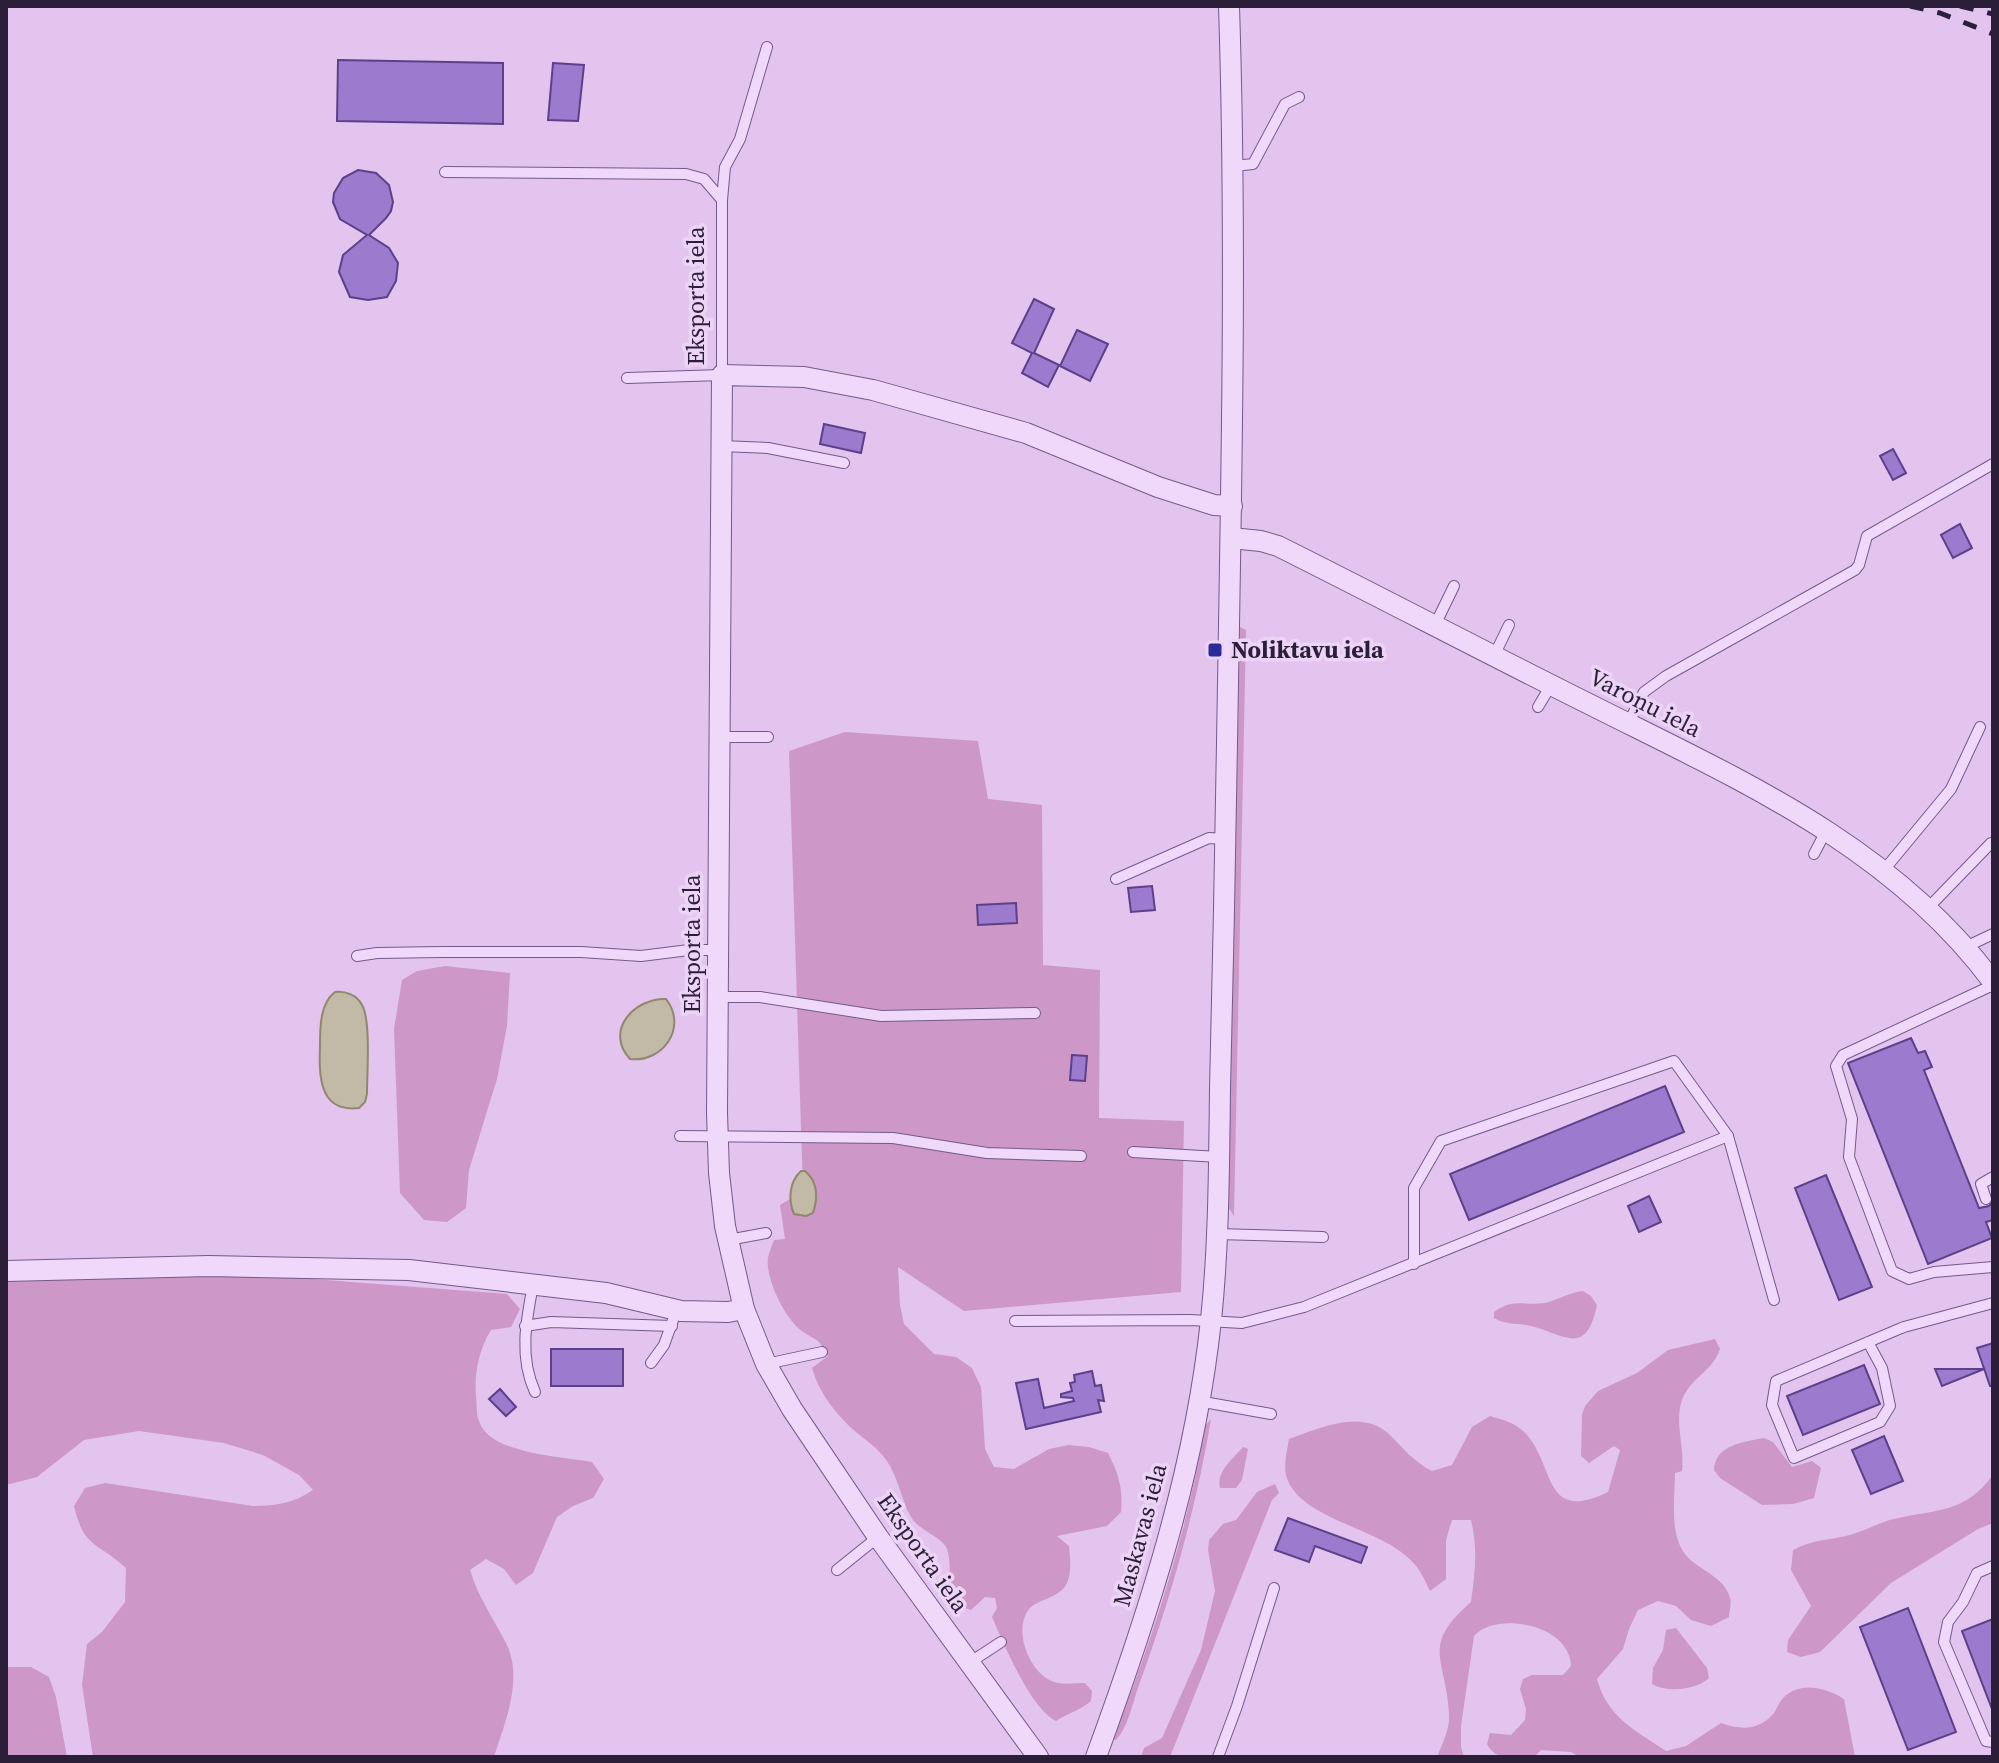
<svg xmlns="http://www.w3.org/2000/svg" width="1999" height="1763" viewBox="0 0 1999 1763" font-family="'Source Serif 4',serif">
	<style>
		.green { fill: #cd98c7 }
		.water { fill: #c2b9a6; stroke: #90876d; stroke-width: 2 }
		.building { fill: #9c7acd; stroke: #5c4089; stroke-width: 2 }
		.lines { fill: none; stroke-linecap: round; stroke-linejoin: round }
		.lane-casing { stroke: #735a8a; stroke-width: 12 }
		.street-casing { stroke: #735a8a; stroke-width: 22 }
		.lane { stroke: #efd8f9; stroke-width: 10 }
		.street { stroke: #efd8f9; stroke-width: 20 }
		.rail { stroke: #2b1e39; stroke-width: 5; stroke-dasharray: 14 14; stroke-linecap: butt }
		.poi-dot { fill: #2a2b99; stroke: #ecd4f6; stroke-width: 3 }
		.labels { text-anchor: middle; stroke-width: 7; stroke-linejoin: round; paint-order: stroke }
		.street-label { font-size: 24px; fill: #2b1e39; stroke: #ecd4f6 }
		.poi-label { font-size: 24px; font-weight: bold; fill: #2b1e39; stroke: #ecd4f6; text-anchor: start }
	</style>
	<rect width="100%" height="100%" fill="#e2c4ef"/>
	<g class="green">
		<path d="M1240 627 1246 630 1234 1216 1228 1207Z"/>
		<path d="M845 732 978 741 988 799 1042 805 1043 965 1100 970 1099 1118 1184 1121 1181 1292 964 1311 898 1267 900 1305 904 1324 934 1354 956 1357 972 1368 981 1387 985 1449 994 1467 1014 1469 1049 1449 1069 1445 1089 1447 1108 1453C1119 1474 1123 1489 1121 1512L1107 1526 1057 1536 1069 1546C1070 1558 1072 1572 1067 1583 1059 1600 1035 1598 1027 1612 1014 1633 1030 1674 1054 1682 1062 1685 1076 1683 1085 1683L1092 1691 1091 1701C1081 1710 1068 1713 1056 1721 1030 1708 1004 1644 992 1617L997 1608 995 1598 985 1597 971 1610 961 1607C943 1583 954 1571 947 1549 943 1537 919 1531 911 1517 901 1500 899 1479 887 1461 878 1448 868 1442 856 1432 836 1415 819 1393 812 1368L828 1356C817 1336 819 1343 802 1331 785 1319 765 1278 768 1258 769 1252 772 1245 774 1240L785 1239 780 1205 803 1191 789 751Z"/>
		<path d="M445 966 510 973 507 1026 497 1079 469 1170 466 1208 447 1222 424 1220 400 1193 394 1029 402 980 417 971Z"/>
		<path d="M246 1274 507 1294 520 1309 511 1327 491 1330C479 1349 474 1374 476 1396 477 1404 476 1414 479 1421 489 1454 563 1457 592 1462L604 1479 593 1498 573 1506 557 1517 533 1573 516 1585 504 1569 486 1559 470 1570C478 1597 493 1618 506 1643 524 1678 505 1722 494 1757H93L82 1685 87 1644 102 1632 125 1602 126 1568C98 1542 84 1549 74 1506L85 1488 105 1483 253 1506C276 1506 294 1503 313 1490L299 1475 263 1455 224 1443 139 1431 84 1440 37 1477 6 1485V1281Z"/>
		<path d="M1583 1291 1591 1296 1597 1305C1586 1357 1566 1335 1531 1326 1519 1323 1506 1325 1494 1318V1312C1513 1298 1525 1306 1545 1303 1558 1300 1570 1292 1583 1291Z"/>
		<path d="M1715 1339 1720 1349C1713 1371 1690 1378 1682 1400 1674 1423 1685 1447 1682 1471L1675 1473C1675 1498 1669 1533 1685 1554 1697 1570 1725 1576 1730 1598 1732 1602 1729 1612 1729 1617L1711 1626 1691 1620 1676 1606 1658 1601 1638 1610 1629 1629 1623 1649 1597 1679C1607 1717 1635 1730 1666 1751L1686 1746 1721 1723C1741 1730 1759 1731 1774 1713 1777 1708 1780 1701 1784 1697 1802 1681 1826 1688 1844 1699L1855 1757H1580L1571 1752 1541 1750 1534 1757C1516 1757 1496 1762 1487 1744L1490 1733 1511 1735 1525 1720 1526 1709 1520 1689 1523 1679 1532 1675H1563L1571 1666C1570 1624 1496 1611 1474 1636L1461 1726V1747L1464 1757H1437C1442 1744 1450 1729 1449 1715 1447 1659 1419 1647 1471 1602 1475 1573 1478 1549 1471 1520H1452L1446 1540V1579L1430 1591C1424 1578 1418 1565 1406 1556 1375 1528 1305 1519 1288 1481 1282 1468 1287 1452 1289 1439 1320 1428 1362 1408 1390 1435 1404 1449 1414 1462 1432 1471L1452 1465 1472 1427 1490 1416C1505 1420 1518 1424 1528 1436 1555 1469 1544 1523 1608 1492L1620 1450 1614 1446 1589 1463 1581 1456 1582 1415 1585 1406 1598 1391 1637 1373 1668 1350Z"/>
		<path d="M1211 1419C1196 1509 1171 1598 1139 1685 1133 1701 1128 1728 1116 1740L1113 1739C1153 1638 1187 1533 1205 1426Z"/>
		<path d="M1764 1438 1773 1442 1792 1467 1812 1461 1821 1468 1814 1498 1793 1504 1762 1505 1720 1478 1714 1470C1715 1445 1743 1442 1764 1438Z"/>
		<path d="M1243 1447 1248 1449 1242 1480 1236 1488H1220C1216 1471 1233 1459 1243 1447Z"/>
		<path d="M1993 1475V1523L1978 1529 1891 1583 1820 1652 1801 1657 1787 1652 1788 1640 1811 1606 1791 1570 1793 1550C1816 1538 1830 1541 1853 1534 1867 1530 1880 1522 1894 1519 1936 1509 1964 1514 1993 1475Z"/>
		<path d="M1275 1484 1279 1493 1272 1500 1170 1757H1141L1144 1748 1162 1738 1201 1650 1215 1591 1208 1550 1209 1540 1223 1524 1236 1520 1257 1492Z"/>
		<path d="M1676 1628 1707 1668 1709 1678C1697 1690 1667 1693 1652 1684L1653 1668 1663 1650 1666 1630Z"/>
		<path d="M9 1667H31L49 1677 56 1697 67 1757H6V1669Z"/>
	</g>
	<g class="water">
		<path d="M335 992C346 991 357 995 362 1005 371 1020 367 1074 367 1094L365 1102 359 1108C318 1113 319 1074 320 1045 320 1028 320 1003 335 992Z"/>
		<path d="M666 999C688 1027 663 1063 630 1059 604 1031 634 998 666 999Z"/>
		<path d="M801 1171H805C818 1182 818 1198 813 1213L806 1216 794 1214C788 1200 789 1182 801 1171Z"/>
	</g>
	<g class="building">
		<path d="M338 60 503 63V124L337 121Z"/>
		<path d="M553 63 584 65 578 121 548 120Z"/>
		<path d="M358 170 376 173 389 185 393 202 391 211 386 218 369 235 389 248 398 263 396 281 387 297 368 300 350 297 339 272 343 255 367 235 340 219 333 202 334 193 343 178Z"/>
		<path d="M1034 299 1054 309 1034 353 1059 365 1048 387 1022 373 1032 353 1012 343Z"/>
		<path d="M1077 330 1108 344 1090 381 1060 366Z"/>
		<path d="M824 424 865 433 861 453 820 444Z"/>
		<path d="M1893 449 1906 473 1893 480 1880 456Z"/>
		<path d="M1960 524 1972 548 1953 558 1941 535Z"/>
		<path d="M1152 886 1155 910 1131 912 1128 888Z"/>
		<path d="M1016 903 1017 923 978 925 977 905Z"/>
		<path d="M1911 1038 1918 1053 1925 1051 1932 1067 1924 1070 1979 1208 1989 1206 1993 1202V1220L1986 1222 1992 1238 1928 1264 1848 1063Z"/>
		<path d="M1072 1055 1087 1056 1085 1081 1070 1080Z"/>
		<path d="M1665 1086 1684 1132 1469 1220 1450 1174Z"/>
		<path d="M1826 1175 1872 1287 1839 1300 1795 1188Z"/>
		<path d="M1649 1196 1661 1222 1639 1232 1628 1206Z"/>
		<path d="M1993 1343V1386H1990L1977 1348Z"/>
		<rect x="551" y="1349" width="72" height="37"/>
		<path d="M1864 1365 1880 1404 1803 1435 1787 1396Z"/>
		<path d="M1935 1369H1984L1942 1386Z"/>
		<path d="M1092 1371 1095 1386 1101 1385 1104 1401 1098 1400 1101 1412 1026 1429 1016 1383 1038 1379 1044 1408 1074 1401 1073 1398 1061 1397V1394L1072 1391 1070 1383 1075 1382 1074 1375Z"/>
		<path d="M500 1389 516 1407 506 1416 489 1399Z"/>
		<path d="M1884 1436 1903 1481 1871 1494 1852 1450Z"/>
		<path d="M1288 1518 1367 1547 1361 1563 1315 1546 1309 1562 1275 1550Z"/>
		<path d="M1908 1608 1956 1732 1908 1750 1860 1627Z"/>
		<path d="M1993 1619V1708L1992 1709 1962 1631Z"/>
	</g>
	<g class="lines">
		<g class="lane-casing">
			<g id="lane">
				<path d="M1234 166 1253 164 1285 104 1299 97"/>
				<path d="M445 172 686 174 704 179 722 200"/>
				<path d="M627 378 722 375V200L725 167 740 139 767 47"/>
				<path d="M721 446 768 448 844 463"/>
				<path d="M1435 625 1454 586"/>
				<path d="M1494 656 1509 625"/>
				<path d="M1538 707 1551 685"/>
				<path d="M1628 724 1644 692 1666 676 1855 570 1859 565 1867 536 1993 464"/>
				<path d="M719 737H768"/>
				<path d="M1814 854 1826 831"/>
				<path d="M1884 870 1951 789 1980 727"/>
				<path d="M1116 879 1209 838 1226 839"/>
				<path d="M1928 908 1991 843"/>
				<path d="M1967 949 1974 943 1993 934"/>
				<path d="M357 956 377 953 441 952H581L641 956 689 950H718"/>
				<path d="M1993 985 1843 1055 1836 1066 1852 1119 1849 1157 1892 1271 1909 1279 1934 1272 1993 1267"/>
				<path d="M718 997H760L881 1016 1035 1013"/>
				<path d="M680 1136 893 1138 987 1153 1081 1156"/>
				<path d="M1133 1152 1219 1157"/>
				<path d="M1986 1199 1981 1184 1993 1177"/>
				<path d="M1217 1234 1323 1237"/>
				<path d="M728 1240 766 1233"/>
				<path d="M1414 1264V1188L1441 1141 1674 1061 1728 1136 1774 1300"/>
				<path d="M533 1285C526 1321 519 1357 535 1392"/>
				<path d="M1015 1321 1190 1320 1242 1323 1304 1307 1728 1136"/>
				<path d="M525 1326 551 1322 672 1326"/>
				<path d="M1868 1342 1882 1368 1890 1406 1880 1422 1794 1458 1772 1405 1776 1381 1899 1329 1904 1327 1993 1303"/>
				<path d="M651 1363 664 1345 673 1320"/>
				<path d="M766 1364 822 1352"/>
				<path d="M1198 1401 1271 1414"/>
				<path d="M1993 1566 1977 1573 1963 1602 1948 1622 1944 1642 1986 1741 1993 1742"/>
				<path d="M837 1570 878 1537"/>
				<path d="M969 1663 1001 1642"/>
				<path d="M1218 1757 1237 1706 1274 1588"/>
			</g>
		</g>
		<g class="street-casing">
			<g id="street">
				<path d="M1231 538 1261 541 1278 546C1386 600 1494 657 1603 711 1747 783 1894 849 1993 982"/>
				<path d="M6 1271 209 1266 409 1270 606 1293 681 1311 728 1312 744 1309"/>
				<path d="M1038 1757 878 1537 792 1409 766 1364 744 1309 725 1226 719 1173 717 1113 722 375 804 377 873 390 1026 433 1158 487 1214 505 1232 506"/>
				<path d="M1096 1757C1148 1615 1195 1471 1211 1320 1219 1244 1219 1166 1220 1089 1223 974 1225 858 1227 743 1231 497 1237 252 1229 6"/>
			</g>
		</g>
		<use href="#lane" class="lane"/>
		<use href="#street" class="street"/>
		<g class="rail">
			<path d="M1910 6 1940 13 1993 34"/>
			<path d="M1960 6 1993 14"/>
		</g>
	</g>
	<rect class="poi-dot" x="1207" y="642" width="16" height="16" rx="4"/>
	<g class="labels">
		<g class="street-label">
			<text transform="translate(696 296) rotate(-90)" y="8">Eksporta iela</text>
			<text transform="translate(1645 703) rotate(27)" y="8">Varoņu iela</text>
			<text transform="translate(692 944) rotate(-90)" y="8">Eksporta iela</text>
			<text transform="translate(1140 1535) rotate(-75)" y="8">Maskavas iela</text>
			<text transform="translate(923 1553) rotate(55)" y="8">Eksporta iela</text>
		</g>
		<g class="poi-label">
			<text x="1231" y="658">Noliktavu iela</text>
		</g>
	</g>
	<rect width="1999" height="1763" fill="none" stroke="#2b1e39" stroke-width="16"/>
</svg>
